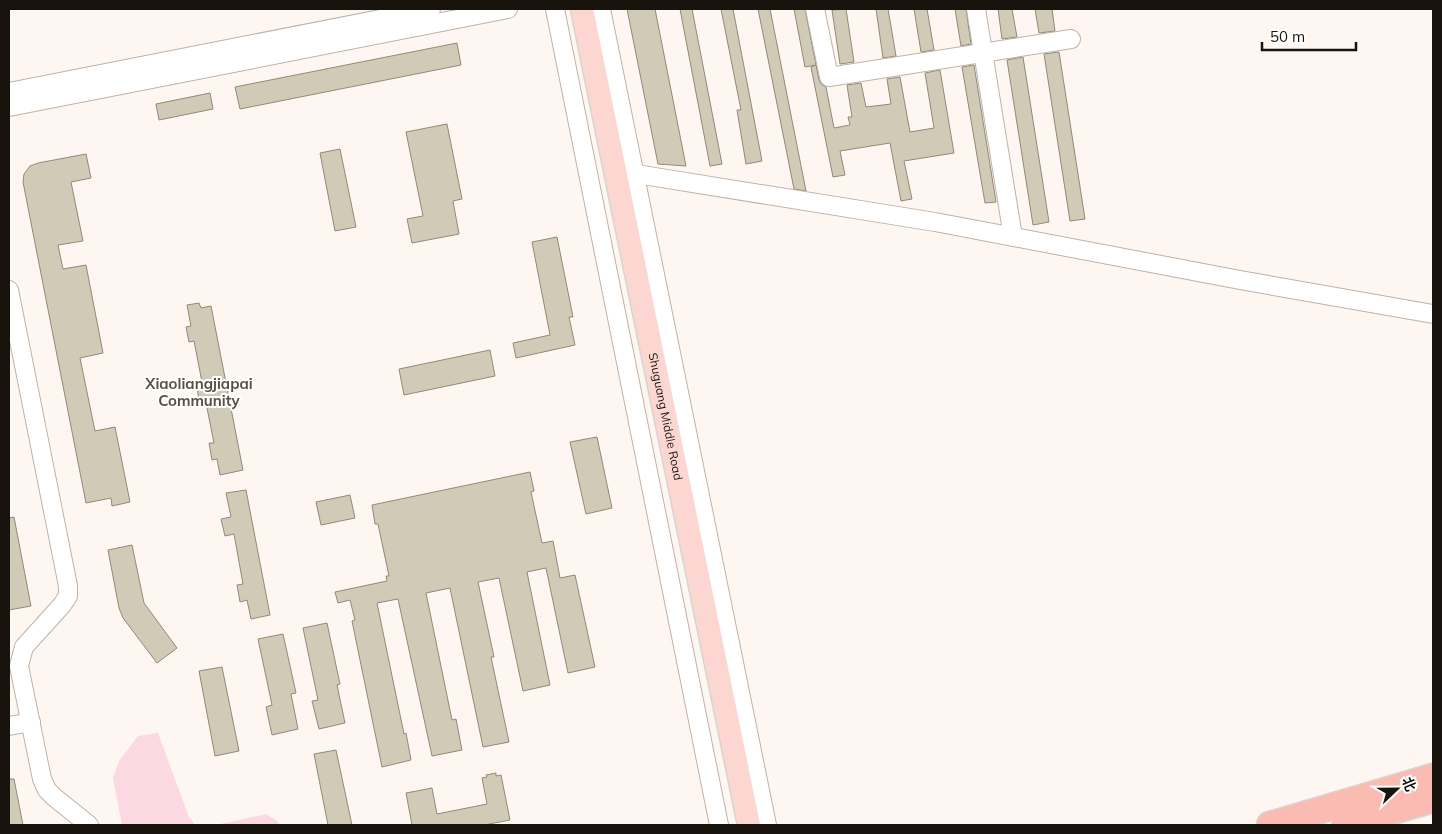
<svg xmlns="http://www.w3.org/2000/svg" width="1442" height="834" viewBox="0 0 1442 834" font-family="Mulish,'Noto Sans SC',sans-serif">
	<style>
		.green { fill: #fcd8e3 }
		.building { fill: #d1cab7; stroke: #908a78 }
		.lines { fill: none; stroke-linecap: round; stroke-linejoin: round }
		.minor-casing { stroke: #c2b1a4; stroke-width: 20 }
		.major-casing { stroke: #d6d5d4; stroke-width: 25 }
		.highway-casing { stroke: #d6d5d4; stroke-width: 29 }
		.minor { stroke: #fff; stroke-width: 18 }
		.major { stroke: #fcd7d1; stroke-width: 22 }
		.highway { stroke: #fabcb2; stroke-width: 26 }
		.labels { text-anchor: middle; stroke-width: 4; stroke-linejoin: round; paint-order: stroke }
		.street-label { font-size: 12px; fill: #19130e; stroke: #fff }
		.quarter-label { font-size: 15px; font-weight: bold; fill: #5d4e42; stroke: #fff }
	</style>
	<rect width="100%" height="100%" fill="#fef7f1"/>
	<g class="green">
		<path d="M158 733 189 817 195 825H122L113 778 119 761 138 736Z"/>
		<path d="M266 814 277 821 280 825H216Z"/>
	</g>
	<g class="building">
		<path d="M627 9H655L686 166 658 164Z"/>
		<path d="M680 9H692L722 164 710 166Z"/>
		<path d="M721 9H733L762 161 746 164 737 110H741Z"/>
		<path d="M758 9H770L806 191 794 189Z"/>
		<path d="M794 9H805L816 65 805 67Z"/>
		<path d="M846 9 854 62 840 64 832 10Z"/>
		<path d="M876 9H888L896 56 883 58Z"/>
		<path d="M914 9H927L934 50 921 52Z"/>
		<path d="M955 9H966L971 44 961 46Z"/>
		<path d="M998 9H1012L1017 37 1002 39Z"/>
		<path d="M1035 9H1052L1055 31 1039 33Z"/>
		<path d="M457 43 461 65 240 109 235 87Z"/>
		<path d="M1059 52 1085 219 1070 221 1044 54Z"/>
		<path d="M1023 57 1049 222 1033 225 1007 60Z"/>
		<path d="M816 65 819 80 821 84 826 87 834 128 850 125 848 117H852L847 85 861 83 866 107 891 104 887 79 900 77 910 132 934 128 925 73 940 70 954 153 904 161 912 199 901 201 890 143 840 151 845 175 833 177 811 67Z"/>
		<path d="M974 65 996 202 985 203 962 67Z"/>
		<path d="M210 93 213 109 159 120 156 104Z"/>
		<path d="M447 124 462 199 453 201 459 234 412 243 407 219 423 216 406 132Z"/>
		<path d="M340 149 356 227 335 231 320 153Z"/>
		<path d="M86 154 91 178 71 182 83 241 58 245 63 269 86 265 103 353 80 358 95 431 115 427 130 502 112 506 111 498 86 503 23 182 24 174 30 166 38 163Z"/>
		<path d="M557 237 573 317H569L575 345 516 358 513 343 550 335 532 242Z"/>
		<path d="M199 303 201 308 211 306 243 470 220 475 217 459 212 460 209 443H214L205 398 199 399 196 383 202 382 194 341 189 342 186 327 191 326 187 305Z"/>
		<path d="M490 350 495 376 404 395 399 369Z"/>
		<path d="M597 437 612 508 586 514 570 442Z"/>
		<path d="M530 472 534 491 531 492 542 543 553 541 560 578 575 575 595 667 568 673 546 568 527 572 550 685 523 691 499 578 478 582 494 657H491L509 742 483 747 450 588 426 593 452 720 456 719 462 750 432 756 398 599 377 603 404 734 406 733 411 760 382 767 352 621 355 620 350 600 338 603 335 592 387 581 386 576H389L378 524H375L372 505Z"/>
		<path d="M246 490 270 615 251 619 247 600 240 602 237 585 243 584 234 534 225 536 221 519 231 517 226 493Z"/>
		<path d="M350 495 355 518 321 525 316 502Z"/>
		<path d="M14 517 31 606 9 610V518Z"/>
		<path d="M132 545 144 603 177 648 157 663 123 618 119 608 108 550Z"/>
		<path d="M327 623 340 684 337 685 345 723 319 729 312 701 318 700 303 628Z"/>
		<path d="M283 634 296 693 291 694 298 729 272 735 266 707 272 705 258 639Z"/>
		<path d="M222 667 239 751 215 756 199 671Z"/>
		<path d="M336 750 352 825H328L314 754Z"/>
		<path d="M496 773V776L501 775 510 820 484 825H412L406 793 432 788 437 814 487 804 482 778 487 777 486 775Z"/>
		<path d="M9 779H14L23 825H9Z"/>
	</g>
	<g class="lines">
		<g class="minor-casing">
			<g id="minor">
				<path d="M555 9 719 825"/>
				<path d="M601 9 767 825"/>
				<path d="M815 9 829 77 1071 39"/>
				<path d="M976 9 1013 237"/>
				<path d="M9 92 431 9"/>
				<path d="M9 107 508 9"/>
				<path d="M624 172 935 222 1240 280 1433 314"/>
				<path d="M9 290 68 586V596L62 605 24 647 19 666 42 779 47 790 54 797 89 825"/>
				<path d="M9 726 31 722"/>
			</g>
		</g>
		<g class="major-casing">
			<g id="major">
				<path id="s1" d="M582 9 749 825"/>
			</g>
		</g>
		<g class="highway-casing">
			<g id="highway">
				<path d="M1270 825 1433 777"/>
				<path d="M1345 825 1433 799"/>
			</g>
		</g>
		<use href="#minor" class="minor"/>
		<use href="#major" class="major"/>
		<use href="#highway" class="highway"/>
	</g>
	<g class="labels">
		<g class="street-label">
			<text dy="4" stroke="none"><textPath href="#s1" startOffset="416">Shuguang Middle Road</textPath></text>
		</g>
		<g class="quarter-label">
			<text x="199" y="389">Xiaoliangjiapai<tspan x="199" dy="17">Community</tspan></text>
		</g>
	</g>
	<rect width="1442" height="834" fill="none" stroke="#19130e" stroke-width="20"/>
	<g transform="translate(1397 789) rotate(68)" stroke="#ffffff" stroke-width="4" paint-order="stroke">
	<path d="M0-4L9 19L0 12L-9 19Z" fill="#19130e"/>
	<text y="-8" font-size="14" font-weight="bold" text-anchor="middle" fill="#19130e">北</text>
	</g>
	<path d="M1262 42v8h94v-8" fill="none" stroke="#19130e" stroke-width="2.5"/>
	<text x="1270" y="42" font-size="15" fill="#19130e" stroke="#ffffff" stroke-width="4" paint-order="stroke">50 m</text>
</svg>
